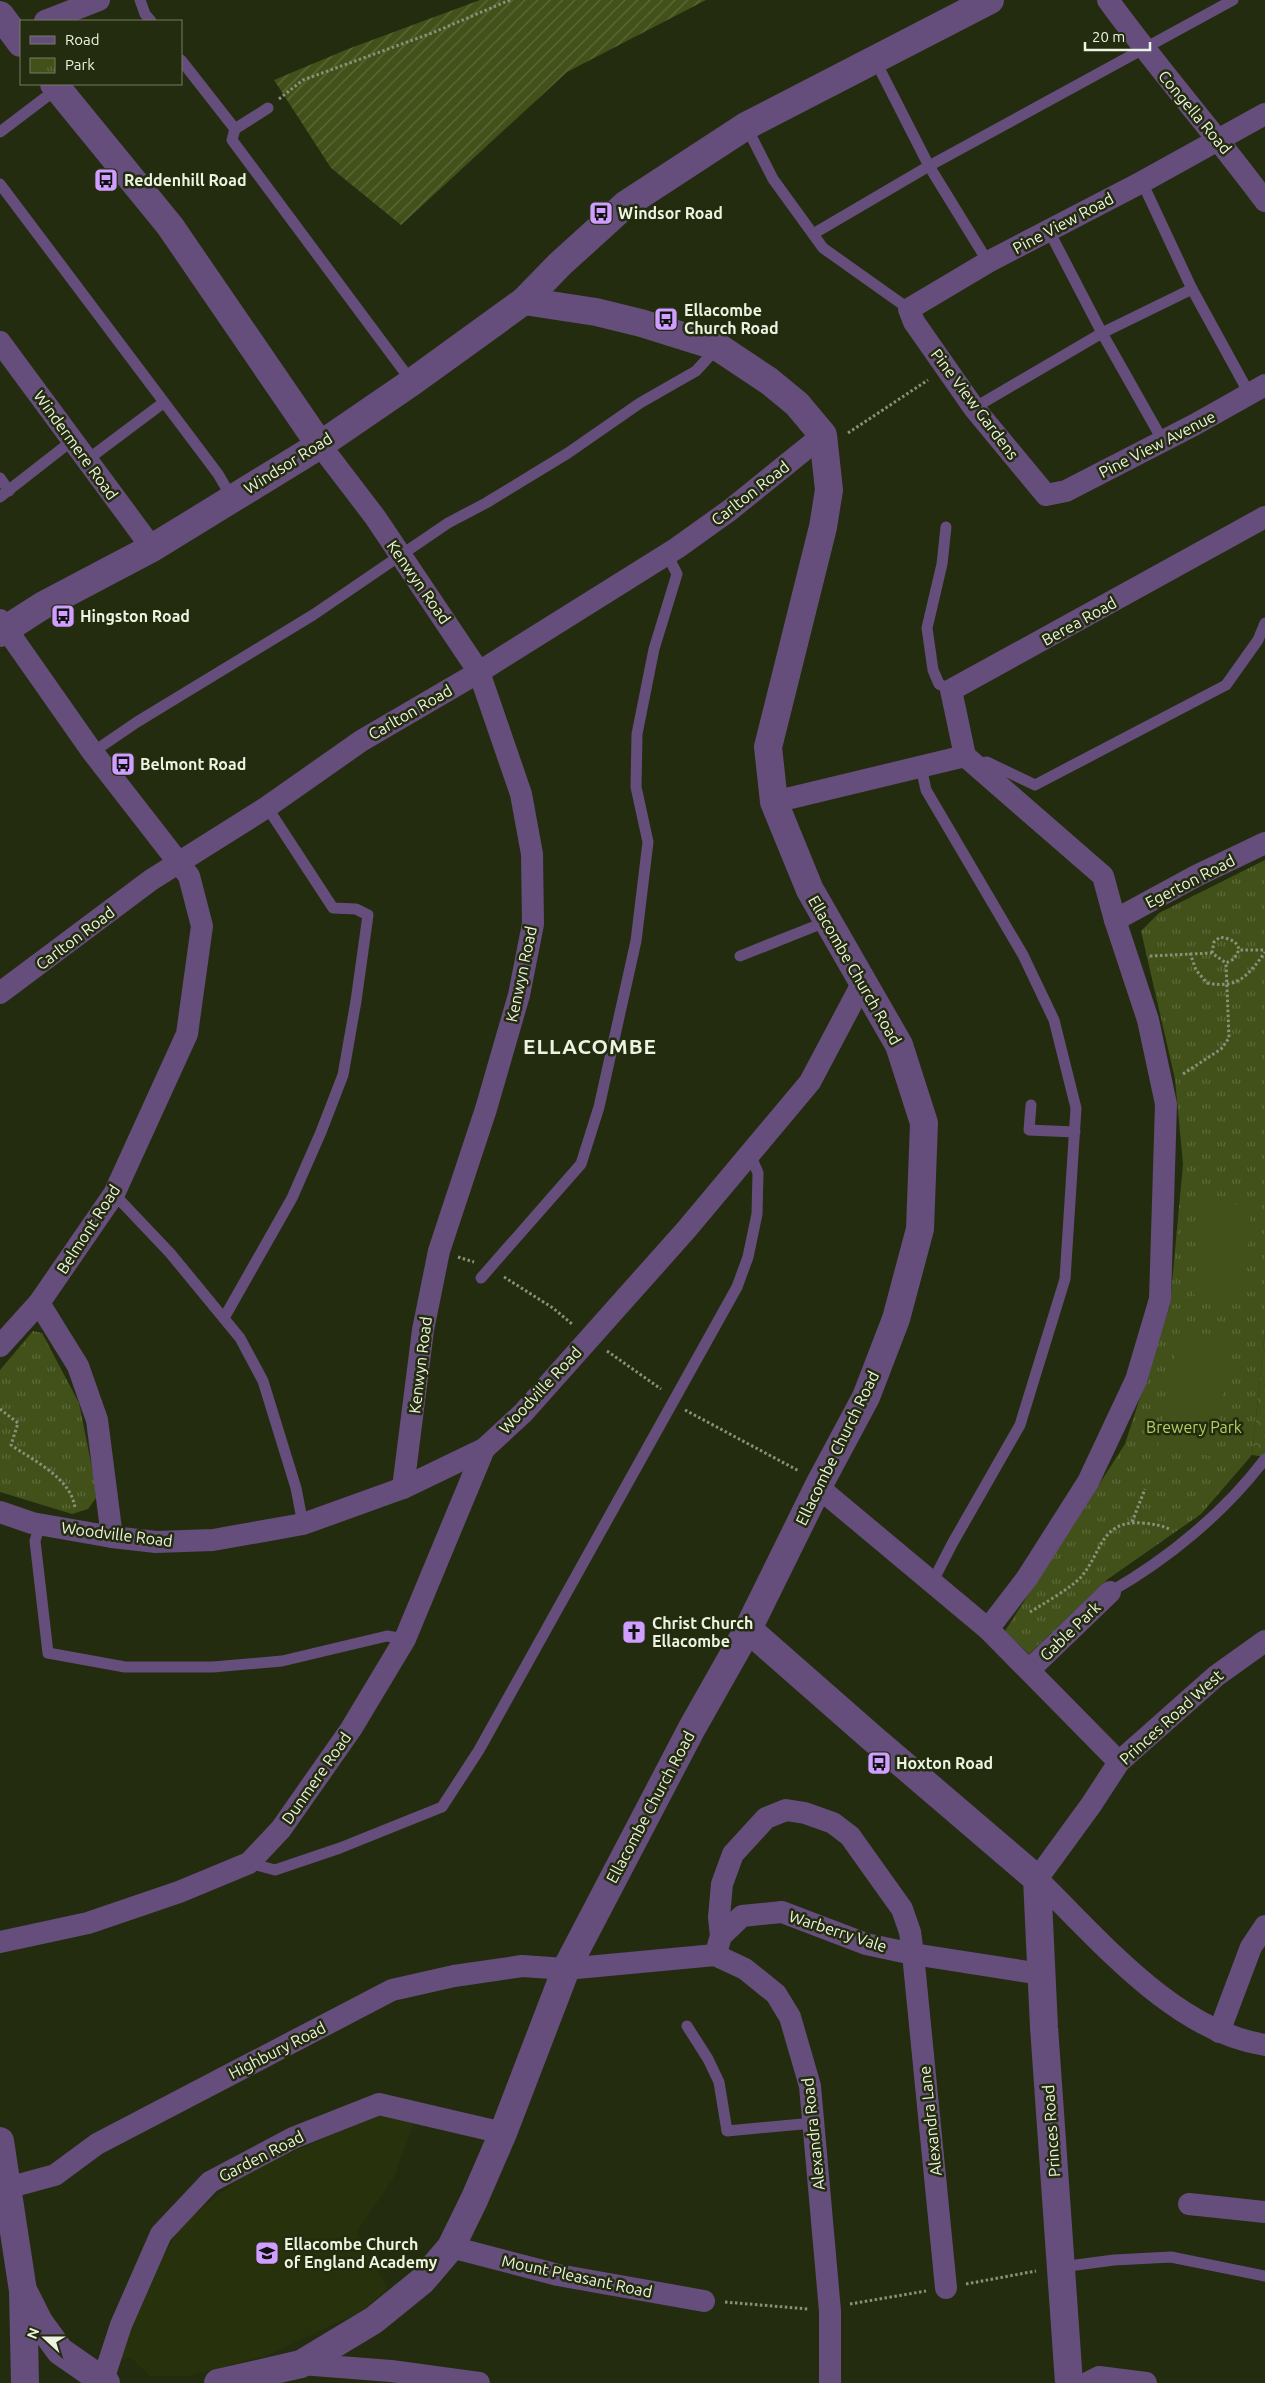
<svg xmlns="http://www.w3.org/2000/svg" width="1265" height="2383" viewBox="0 0 1265 2383" font-family="Ubuntu,sans-serif">
	<style>
		.built { fill: #27320c }
		.forest { fill: url(#forest-crowns) }
		.park { fill: url(#park-tufts) }
		.garden { fill: url(#garden-furrows) }
		.pitch { fill: #42511a }
		.lines { fill: none; stroke-linecap: round; stroke-linejoin: round }
		.path { stroke: #8a9179; stroke-width: 3; stroke-dasharray: 2.5 2.5; stroke-linecap: butt }
		.service { stroke: #654d7c; stroke-width: 11 }
		.minor { stroke: #654d7c; stroke-width: 22 }
		.tertiary { stroke: #654d7c; stroke-width: 28 }
		.labels { text-anchor: middle; stroke-width: 5; stroke-linejoin: round; paint-order: stroke }
		.street-label { font-size: 16px; fill: #edf3e1; stroke: #232c0e }
		.poi-label { font-size: 16px; font-weight: bold; fill: #edf3e1; stroke: #232c0e; text-anchor: start }
		.park-label { font-size: 16px; fill: #b2d361; stroke: #232c0e }
		.district-label { font-size: 21px; font-weight: bold; letter-spacing: 1px; fill: #edf3e1; stroke: #232c0e }
	</style>
	<defs>
		<pattern id="forest-crowns" width="20" height="18" patternUnits="userSpaceOnUse" patternTransform="scale(1.25)"><rect width="20" height="18" fill="#42511a"/><path d="M2 6a3 3 0 1 1 6 0M12 15a3 3 0 1 1 6 0" fill="none" stroke="#5e6a3b"/></pattern>
		<pattern id="park-tufts" width="24" height="20" patternUnits="userSpaceOnUse" patternTransform="scale(1.25)"><rect width="24" height="20" fill="#42511a"/><path d="M3 7l-1-3M5 7V3M7 7l1-3M15 17l-1-3M17 17v-4M19 17l1-3" fill="none" stroke="#5e6a3b"/></pattern>
		<pattern id="garden-furrows" width="10" height="10" patternUnits="userSpaceOnUse" patternTransform="scale(1.25)"><rect width="10" height="10" fill="#42511a"/><path d="M-1 1l2-2M0 10L10 0M9 11l2-2" fill="none" stroke="#5e6a3b"/></pattern>
	</defs>
	<rect width="100%" height="100%" fill="#232c0e"/>
	<path class="built" d="M382 2114 414 2123 393 2179 357 2232 388 2289 358 2313 266 2356 188 2376H150L131 2358 118 2360 160 2263 179 2229 194 2214 250 2170Z"/>
	<path class="forest" d="M1265 1331V1457L1252 1455Z"/>
	<g class="park">
		<path d="M1265 860V1331L1252 1455 1201 1514 1108 1579 1029 1654 1005 1631 1125 1444 1170 1305 1183 1164 1175 1079 1141 931 1159 913Z"/>
		<path d="M33 1331 42 1333 79 1403 94 1478 96 1498 88 1509 72 1514 0 1492V1370Z"/>
	</g>
	<path class="garden" d="M480 0H706L567 72 401 225 331 168 274 80 348 49Z"/>
	<g class="pitch">
		<path d="M1201 1202 1251 1206 1244 1298 1194 1295Z"/>
		<path d="M1180 1330 1233 1340 1211 1456 1158 1446Z"/>
	</g>
	<g class="lines">
		<g class="path">
			<path d="M279 99 303 80 432 33 510 0"/>
			<path d="M848 433 928 380"/>
			<path d="M1190 953 1196 970 1207 983C1238 989 1248 976 1265 952"/>
			<path d="M1212 953 1214 942 1220 937C1229 939 1237 940 1239 950"/>
			<path d="M1150 956 1212 953 1226 963 1234 959 1239 950H1265"/>
			<path d="M1183 1074 1221 1049 1229 1038 1226 963"/>
			<path d="M458 1257 474 1262"/>
			<path d="M504 1277 553 1308 572 1324"/>
			<path d="M607 1351 661 1389"/>
			<path d="M0 1409 18 1423 11 1445C34 1461 71 1478 75 1508"/>
			<path d="M685 1410 799 1471"/>
			<path d="M1132 1522 1145 1489"/>
			<path d="M1030 1612C1043 1604 1071 1588 1081 1577 1102 1553 1100 1520 1142 1523 1153 1524 1162 1525 1171 1530"/>
			<path d="M966 2284 1036 2271"/>
			<path d="M725 2302 808 2309"/>
			<path d="M850 2304 926 2291"/>
		</g>
		<g class="service">
			<path d="M140 0 145 14 151 21"/>
			<path d="M181 60 235 129 268 108"/>
			<path d="M746 126 773 179 823 248 909 309"/>
			<path d="M235 129 232 140 412 382"/>
			<path d="M0 132 58 88"/>
			<path d="M0 184 218 474 232 498"/>
			<path d="M1049 231 1102 333 1163 441"/>
			<path d="M813 234 929 166 875 60"/>
			<path d="M988 262 929 166 1233 0"/>
			<path d="M1192 289 1250 395"/>
			<path d="M974 408 1102 333 1192 289 1142 182"/>
			<path d="M87 460 163 403"/>
			<path d="M0 478 9 491"/>
			<path d="M0 497 73 440"/>
			<path d="M946 527 942 564 927 628 933 670 939 684 951 690"/>
			<path d="M93 752 137 722 313 615 448 523 486 503 568 453 640 403 696 371 717 348"/>
			<path d="M979 763 987 762 1035 785 1226 685 1258 640 1265 623"/>
			<path d="M921 767 926 790 1023 955 1054 1020 1076 1108 1065 1279 1020 1425 952 1544 932 1583"/>
			<path d="M740 956 828 921"/>
			<path d="M1031 1105 1029 1130 1075 1132"/>
			<path d="M114 1194 170 1253 240 1338 263 1381 296 1488 303 1524"/>
			<path d="M481 1278 581 1164 599 1107 636 941 648 842 636 787 637 734 654 649 677 574 667 554"/>
			<path d="M224 1318 292 1198 321 1132 343 1075 356 1001 368 915 356 909 333 908 267 807"/>
			<path d="M40 1524 35 1541 48 1653 125 1667H213L282 1661 387 1636 405 1639"/>
			<path d="M1110 1592C1168 1559 1225 1512 1265 1459"/>
			<path d="M249 1863 275 1870 340 1848 442 1807 479 1750 737 1287 748 1257 757 1214 758 1173 750 1154"/>
			<path d="M687 2026 708 2059 719 2082 727 2131 813 2123"/>
			<path d="M1061 2267 1114 2260 1171 2257 1265 2276"/>
		</g>
		<g class="minor">
			<path d="M1108 0C1158 69 1214 132 1265 201"/>
			<path d="M45 21 99 0"/>
			<path d="M1265 114 1142 182 988 262 909 309 914 322 974 408 1046 495 1066 491 1194 425 1265 385"/>
			<path d="M0 342 152 548"/>
			<path d="M320 445 375 517 479 672 521 794 532 854 533 924 519 995 486 1109 439 1251 423 1330 403 1488"/>
			<path d="M0 620 91 750 189 876 202 926 187 1034 114 1194 39 1303 0 1346"/>
			<path d="M965 756 951 690 1265 517"/>
			<path d="M774 802 965 756 1103 876 1115 920 1148 1020 1166 1104 1160 1299 1136 1380 1088 1482 1027 1578 988 1629 818 1487"/>
			<path d="M1115 920 1196 876 1265 843"/>
			<path d="M0 993 151 880 267 807 361 741 479 672 677 548 730 510 823 435"/>
			<path d="M39 1303 78 1366 97 1420 112 1537"/>
			<path d="M0 1512 32 1523 112 1537 156 1542 213 1540 303 1524 403 1488 484 1449 523 1413 686 1230 810 1082 864 980"/>
			<path d="M988 1629 1119 1762"/>
			<path d="M1265 1641 1216 1676 1119 1762 1091 1805 1037 1879C1100 1940 1174 2031 1265 2045"/>
			<path d="M1029 1670 1110 1592"/>
			<path d="M721 1936 719 1917 722 1884 733 1854 766 1818 786 1810 805 1813 833 1823 850 1836 902 1909 910 1932 913 1954 946 2288"/>
			<path d="M0 1942 88 1923 179 1892 249 1863 281 1829 351 1729 405 1639 484 1449"/>
			<path d="M718 1946 721 1936 742 1916 782 1912 866 1944 913 1954 1041 1974"/>
			<path d="M1219 2032 1251 1947 1265 1926"/>
			<path d="M7 2188 55 2175 97 2144 392 1990 454 1976 522 1966 566 1969 715 1955 745 1969 776 1994 790 2017 810 2086 830 2311V2383"/>
			<path d="M1189 2204 1265 2212"/>
			<path d="M451 2247 558 2275 704 2301"/>
			<path d="M301 2364 391 2371 479 2383"/>
			<path d="M103 2380 121 2325 161 2234 210 2182 293 2138 379 2104 503 2133"/>
			<path d="M1087 2383 1099 2377 1146 2383"/>
		</g>
		<g class="tertiary">
			<path d="M0 15 21 43"/>
			<path d="M54 84 170 226 320 445"/>
			<path d="M0 633 42 606 152 548 320 445 412 382 524 301 560 264 625 205 746 126 990 0"/>
			<path d="M748 1629 871 1737 1037 1879 1044 2027 1069 2383"/>
			<path d="M0 2141 23 2291 25 2383"/>
			<path d="M25 2294 39 2322 60 2351 106 2383"/>
			<path d="M218 2383 301 2364 374 2320 422 2281 451 2247 474 2200 503 2133 566 1969 692 1728 748 1629 820 1483 866 1397 896 1319 920 1229 924 1123 899 1045 810 890 774 802 768 747 823 527 829 490 823 435 797 404 769 381 718 347 641 323 596 312 524 301"/>
		</g>
	</g>
	<defs>
		<g id="bus-square" transform="scale(1.25)"><rect x="-9" y="-9" width="18" height="18" rx="4" fill="#cf9eff" stroke="#232c0e"/><path d="M-5-6H5V4H4V6H2V4H-2V6H-4V4H-5ZM-3.5-4V0h7V-4ZM-3.5 1.2v1.5H-2V1.2ZM2 1.2v1.5H3.5V1.2Z" fill="#111"/></g>
		<g id="church-square" transform="scale(1.25)"><rect x="-9" y="-9" width="18" height="18" rx="4" fill="#cf9eff" stroke="#232c0e"/><path d="M-1.2-6h2.4v3.5h3.3v2.4h-3.3V6h-2.4V-.1h-3.3v-2.4h3.3Z" fill="#111"/></g>
		<g id="school-square" transform="scale(1.25)"><rect x="-9" y="-9" width="18" height="18" rx="4" fill="#cf9eff" stroke="#232c0e"/><path d="M0-5L7-2L0 1L-7-2ZM-4 1L0 2.5L4 1V4Q0 6-4 4Z" fill="#111"/></g>
	</defs>
	<g fill-rule="evenodd">
		<use href="#bus-square" x="106" y="180"/>
		<use href="#bus-square" x="601" y="213"/>
		<use href="#bus-square" x="666" y="319"/>
		<use href="#bus-square" x="63" y="616"/>
		<use href="#bus-square" x="123" y="764"/>
		<use href="#church-square" x="634" y="1632"/>
		<use href="#bus-square" x="879" y="1763"/>
		<use href="#school-square" x="267" y="2253"/>
	</g>
	<g class="labels">
		<g class="street-label">
			<text transform="translate(1195 112) rotate(50)" y="6">Congella Road</text>
			<text transform="translate(1063 223) rotate(-28)" y="6">Pine View Road</text>
			<text transform="translate(975 404) rotate(53)" y="6">Pine View Gardens</text>
			<text transform="translate(1157 444) rotate(-27)" y="6">Pine View Avenue</text>
			<text transform="translate(76 445) rotate(54)" y="6">Windermere Road</text>
			<text transform="translate(288 463) rotate(-32)" y="6">Windsor Road</text>
			<text transform="translate(750 493) rotate(-38)" y="6">Carlton Road</text>
			<text transform="translate(419 582) rotate(55)" y="6">Kenwyn Road</text>
			<text transform="translate(1079 621) rotate(-29)" y="6">Berea Road</text>
			<text transform="translate(410 712) rotate(-30)" y="6">Carlton Road</text>
			<text transform="translate(1190 881) rotate(-27)" y="6">Egerton Road</text>
			<text transform="translate(75 938) rotate(-37)" y="6">Carlton Road</text>
			<text transform="translate(855 970) rotate(60)" y="6">Ellacombe Church Road</text>
			<text transform="translate(521 974) rotate(-78)" y="6">Kenwyn Road</text>
			<text transform="translate(88 1229) rotate(-57)" y="6">Belmont Road</text>
			<text transform="translate(420 1365) rotate(-83)" y="6">Kenwyn Road</text>
			<text transform="translate(540 1390) rotate(-47)" y="6">Woodville Road</text>
			<text transform="translate(837 1448) rotate(-64)" y="6">Ellacombe Church Road</text>
			<text transform="translate(117 1534) rotate(7)" y="6">Woodville Road</text>
			<text transform="translate(1070 1631) rotate(-44)" y="6">Gable Park</text>
			<text transform="translate(1171 1717) rotate(-42)" y="6">Princes Road West</text>
			<text transform="translate(316 1778) rotate(-55)" y="6">Dunmere Road</text>
			<text transform="translate(650 1807) rotate(-62)" y="6">Ellacombe Church Road</text>
			<text transform="translate(838 1931) rotate(18)" y="6">Warberry Vale</text>
			<text transform="translate(277 2050) rotate(-27)" y="6">Highbury Road</text>
			<text transform="translate(930 2121) rotate(-96)" y="6">Alexandra Lane</text>
			<text transform="translate(1051 2131) rotate(-94)" y="6">Princes Road</text>
			<text transform="translate(813 2134) rotate(-96)" y="6">Alexandra Road</text>
			<text transform="translate(261 2156) rotate(-27)" y="6">Garden Road</text>
			<text transform="translate(577 2276) rotate(12)" y="6">Mount Pleasant Road</text>
		</g>
		<g class="poi-label">
			<text x="124" y="186">Reddenhill Road</text>
			<text x="618" y="219">Windsor Road</text>
			<text x="684" y="316">Ellacombe<tspan x="684" dy="18">Church Road</tspan></text>
			<text x="80" y="622">Hingston Road</text>
			<text x="140" y="770">Belmont Road</text>
			<text x="652" y="1629">Christ Church<tspan x="652" dy="18">Ellacombe</tspan></text>
			<text x="896" y="1769">Hoxton Road</text>
			<text x="284" y="2250">Ellacombe Church<tspan x="284" dy="18">of England Academy</tspan></text>
		</g>
		<g class="park-label">
			<text x="1194" y="1433">Brewery Park</text>
		</g>
		<g class="district-label">
			<text x="590" y="1054">ELLACOMBE</text>
		</g>
	</g>
	<rect x="20" y="20" width="162" height="65" fill="#232c0e" stroke="#747c62"/>
	<rect x="30" y="36" width="25" height="8" fill="#654d7c" stroke="#747c62"/>
	<text x="65" y="45" font-size="15" fill="#edf3e1">Road</text>
	<rect x="30" y="58" width="25" height="15" fill="url(#park-tufts)" stroke="#747c62"/>
	<text x="65" y="70" font-size="15" fill="#edf3e1">Park</text>
	<g transform="translate(45 2338) rotate(291)" stroke="#232c0e" stroke-width="4" paint-order="stroke">
	<path d="M0-4L9 19L0 12L-9 19Z" fill="#edf3e1"/>
	<text y="-8" font-size="14" font-weight="bold" text-anchor="middle" fill="#edf3e1">N</text>
	</g>
	<path d="M1085 42v8h65v-8" fill="none" stroke="#edf3e1" stroke-width="2.5"/>
	<text x="1092" y="42" font-size="15" fill="#edf3e1" stroke="#232c0e" stroke-width="4" paint-order="stroke">20 m</text>
</svg>
